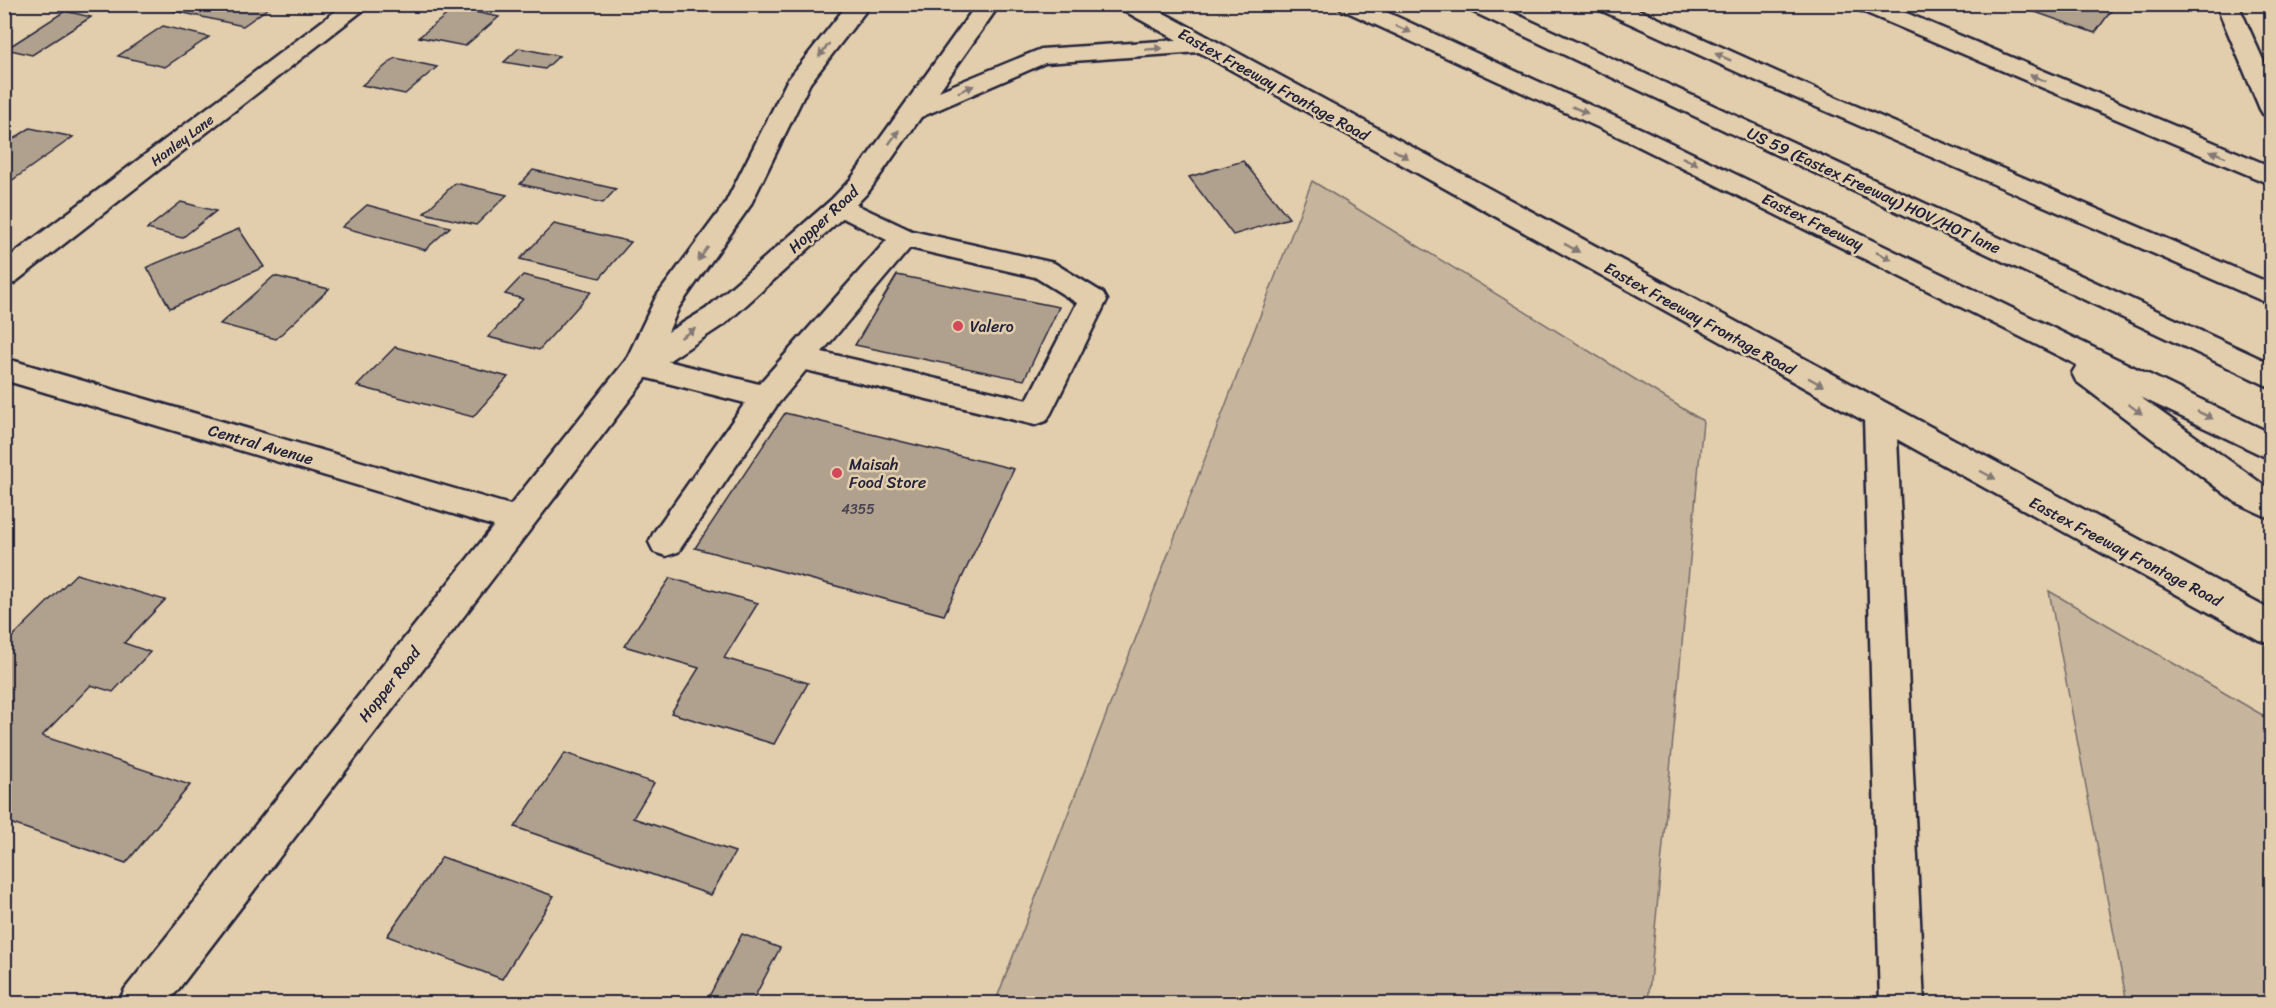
<svg xmlns="http://www.w3.org/2000/svg" width="2276" height="1008" viewBox="0 0 2276 1008" font-family="Sriracha,sans-serif">
	<style>
		.green { fill: #c6b59c; stroke: #746c6c; stroke-width: 1.5 }
		.building { fill: #b0a18e; stroke: #22223b; stroke-width: 1.5 }
		.lines { fill: none; stroke-linecap: round; stroke-linejoin: round }
		.minor-casing { stroke: #22223b; stroke-width: 5 }
		.major-casing { stroke: #22223b; stroke-width: 5 }
		.highway-casing { stroke: #22223b; stroke-width: 5 }
		.minor { fill: #e2ceac; fill-rule: evenodd }
		.major { fill: #e2ceac; fill-rule: evenodd }
		.highway { fill: #e2ceac; fill-rule: evenodd }
		.oneway { fill: #827874 }
		.poi-dot { fill: #d1495b; stroke: #e2ceac; stroke-width: 2 }
		.labels { text-anchor: middle; stroke-width: 5; stroke-linejoin: round; paint-order: stroke }
		.far-street-label { font-size: 14px; fill: #22223b; stroke: #e2ceac }
		.number-label { font-size: 14px; fill: #464250 }
		.street-label { font-size: 16px; fill: #22223b; stroke: #e2ceac }
		.poi-label { font-size: 16px; fill: #22223b; stroke: #e2ceac; text-anchor: start }
	</style>
	<rect width="100%" height="100%" fill="#e2ceac"/>
	<filter id="ink" filterUnits="userSpaceOnUse"><feTurbulence type="fractalNoise" baseFrequency=".0167" numOctaves="2"/><feDisplacementMap in="SourceGraphic" scale="12" xChannelSelector="R" yChannelSelector="G"/><feConvolveMatrix kernelMatrix="1 2 1 2 8 2 1 2 1" color-interpolation-filters="sRGB"/></filter>
	<g filter="url(#ink)">
		<g class="green">
			<path d="M1312 181 1703 421 1648 1003H995Z"/>
			<path d="M2049 591 2271 720V1003H2127Z"/>
		</g>
		<g class="building">
			<path d="M143 4H274L243 26Z"/>
			<path d="M2012 4H2116L2095 33Z"/>
			<path d="M455 8 499 17 465 46 419 37Z"/>
			<path d="M65 11 91 17 32 55 6 49Z"/>
			<path d="M163 26 209 37 165 67 118 56Z"/>
			<path d="M519 48 559 56 545 69 504 62Z"/>
			<path d="M395 58 437 67 405 94 362 85Z"/>
			<path d="M30 128 73 137 7 184 4 183V145Z"/>
			<path d="M1243 161 1289 218 1233 235 1189 177Z"/>
			<path d="M533 170 616 189 603 203 520 184Z"/>
			<path d="M455 183 507 195 476 225 424 213Z"/>
			<path d="M181 202 216 211 182 238 147 229Z"/>
			<path d="M367 205 450 227 425 250 342 227Z"/>
			<path d="M554 224 631 242 600 278 520 259Z"/>
			<path d="M239 229 264 267 170 308 147 267Z"/>
			<path d="M523 275 591 292 539 350 488 337 523 299 505 294Z"/>
			<path d="M897 275 1059 307 1024 380 855 345Z"/>
			<path d="M274 276 329 289 276 339 220 324Z"/>
			<path d="M395 347 508 377 473 417 357 386Z"/>
			<path d="M785 413 1014 469 944 615 695 548Z"/>
			<path d="M76 574 165 600 124 643 150 652 113 692 91 685 42 736 190 785 126 863 4 821V645Z"/>
			<path d="M670 578 758 603 724 658 808 683 774 744 671 713 699 668 624 646Z"/>
			<path d="M565 753 654 783 633 818 735 852 711 895 515 827Z"/>
			<path d="M442 857 554 896 502 979 387 936Z"/>
			<path d="M742 934 780 948 751 1004H705Z"/>
		</g>
		<g class="lines">
			<g class="minor-casing">
				<g id="minor">
					<path d="M345 4H371L14 283 4 285V261Z"/>
					<path d="M2216 4H2238L2272 80V116L2263 114 2260 109Z"/>
					<path d="M840 197 912 231 1054 263 1103 293 1107 300 1051 413 1046 421 1035 425 806 370 777 405 678 552 666 556 654 552 649 542 654 532 745 403 628 373 624 365 628 357 639 354 759 384 887 240 831 212 827 206 831 200ZM910 248 1035 277 1077 303 1027 400 822 352Z"/>
					<path d="M4 358 517 507 529 511 534 520 529 529 517 533 4 380Z"/>
					<path d="M1880 405 1891 409 1896 417 1924 1004H1880L1864 417 1869 409Z"/>
				</g>
			</g>
			<g class="major-casing">
				<g id="major">
					<path d="M848 4H871L810 83 750 206 679 307 668 332 706 309 831 200 851 179 977 4H1000L939 91 1041 49 1177 40 1121 9 1118 4H1147L2272 611V644L2259 640 1199 52 1045 63 921 117 869 191 849 212 726 323 650 373 167 1004H118L125 989 626 360 656 297 725 204 787 81Z"/>
					<path d="M1854 4H1885L2272 167V185L1857 9Z"/>
				</g>
			</g>
			<g class="highway-casing">
				<g id="highway">
					<path d="M1338 4H1369L1646 131 2272 434V460L2140 397 2272 491V519L2237 503 2076 381 2072 373 2077 365 1628 141 1341 9Z"/>
					<path d="M1464 4H1494L2272 364V388L1467 9Z"/>
					<path d="M1595 4H1626L1786 76 2272 284V305L1768 86 1598 9Z"/>
				</g>
			</g>
			<use href="#minor" class="minor"/>
			<use href="#major" class="major"/>
			<use href="#highway" class="highway"/>
		</g>
		<defs><path id="oneway-solid" d="M-6-.8H1V-3.2L6.5 0L1 3.2V.8H-6Z" transform="scale(1.5)"/></defs>
		<g class="oneway">
			<use href="#oneway-solid" transform="translate(1403 29) rotate(24)"/>
			<use href="#oneway-solid" transform="translate(1154 49) rotate(-4)"/>
			<use href="#oneway-solid" transform="translate(824 50) rotate(128)"/>
			<use href="#oneway-solid" transform="translate(1723 57) rotate(-156)"/>
			<use href="#oneway-solid" transform="translate(2038 78) rotate(-157)"/>
			<use href="#oneway-solid" transform="translate(966 89) rotate(-23)"/>
			<use href="#oneway-solid" transform="translate(1580 110) rotate(24)"/>
			<use href="#oneway-solid" transform="translate(894 137) rotate(-54)"/>
			<use href="#oneway-solid" transform="translate(1401 154) rotate(29)"/>
			<use href="#oneway-solid" transform="translate(2218 154) rotate(-157)"/>
			<use href="#oneway-solid" transform="translate(1690 161) rotate(26)"/>
			<use href="#oneway-solid" transform="translate(1572 248) rotate(29)"/>
			<use href="#oneway-solid" transform="translate(703 254) rotate(126)"/>
			<use href="#oneway-solid" transform="translate(1884 256) rotate(26)"/>
			<use href="#oneway-solid" transform="translate(688 333) rotate(-33)"/>
			<use href="#oneway-solid" transform="translate(1816 382) rotate(29)"/>
			<use href="#oneway-solid" transform="translate(2135 409) rotate(37)"/>
			<use href="#oneway-solid" transform="translate(2205 415) rotate(26)"/>
			<use href="#oneway-solid" transform="translate(1988 475) rotate(28)"/>
		</g>
	</g>
	<g class="poi-dot">
		<circle cx="958" cy="326" r="6"/>
		<circle cx="837" cy="473" r="6"/>
	</g>
	<g class="labels">
		<g class="far-street-label">
			<text transform="translate(182 140) rotate(-37)" y="5">Hanley Lane</text>
		</g>
		<g class="number-label">
			<text x="858" y="514">4355</text>
		</g>
		<g class="street-label">
			<text transform="translate(1274 84) rotate(29)" y="6">Eastex Freeway Frontage Road</text>
			<text transform="translate(1874 190) rotate(25)" y="6">US 59 (Eastex Freeway) HOV/HOT lane</text>
			<text transform="translate(823 219) rotate(-43)" y="6">Hopper Road</text>
			<text transform="translate(1813 221) rotate(26)" y="6">Eastex Freeway</text>
			<text transform="translate(1700 318) rotate(29)" y="6">Eastex Freeway Frontage Road</text>
			<text transform="translate(261 444) rotate(16)" y="6">Central Avenue</text>
			<text transform="translate(2126 551) rotate(28)" y="6">Eastex Freeway Frontage Road</text>
			<text transform="translate(389 684) rotate(-52)" y="6">Hopper Road</text>
		</g>
		<g class="poi-label">
			<text x="970" y="332">Valero</text>
			<text x="849" y="470">Maisah<tspan x="849" dy="18">Food Store</tspan></text>
		</g>
	</g>
	<rect width="2276" height="1008" fill="none" stroke="#e2ceac" stroke-width="24"/>
	<rect x="12" y="12" width="2252" height="984" fill="none" stroke="#22223b" stroke-width="2" filter="url(#ink)"/>
</svg>
